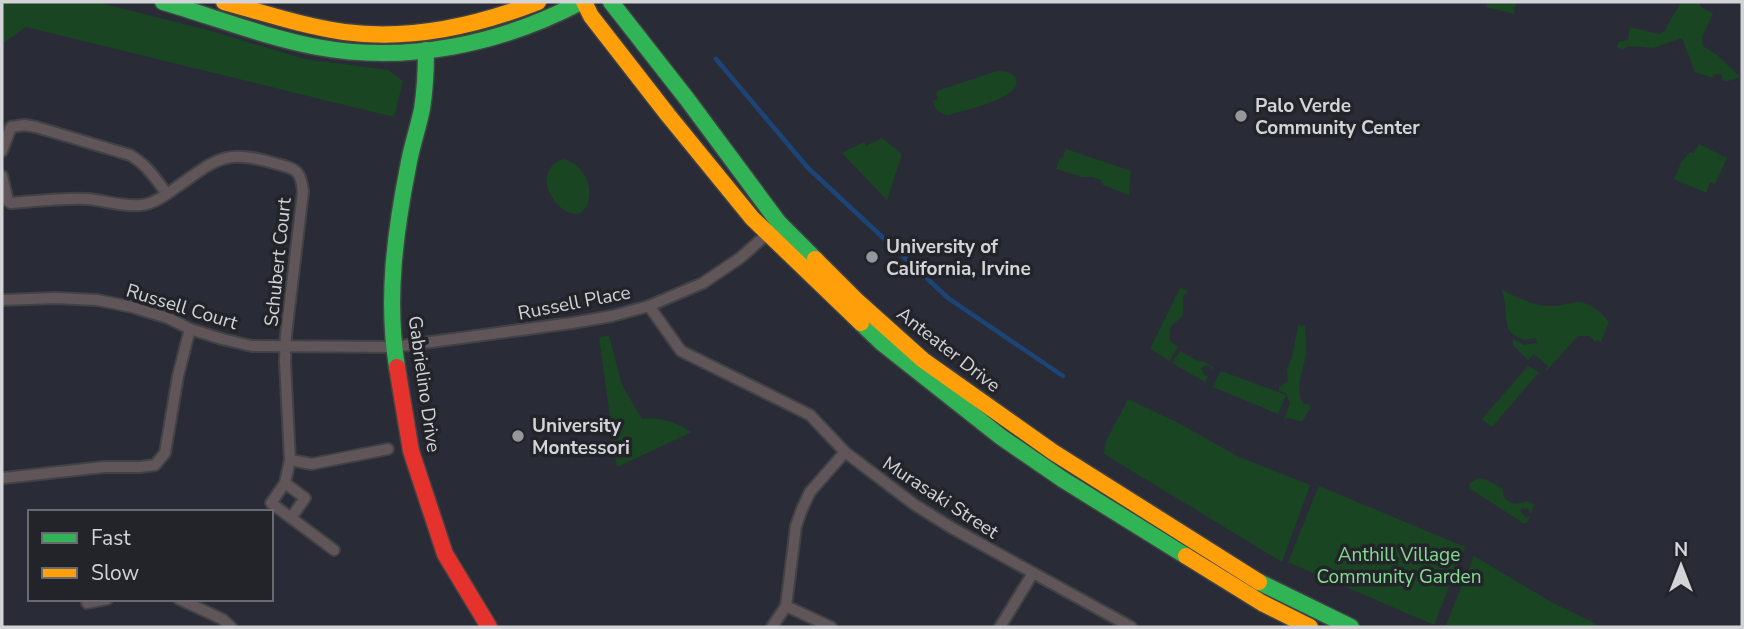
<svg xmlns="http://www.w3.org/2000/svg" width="1744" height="629" viewBox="0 0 1744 629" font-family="'Nunito Sans',sans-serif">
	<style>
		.built { fill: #292c37; fill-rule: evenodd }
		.green { fill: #194523 }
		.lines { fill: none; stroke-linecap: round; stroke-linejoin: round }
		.stream { stroke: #1d4477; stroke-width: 4.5 }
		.street-casing { stroke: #414244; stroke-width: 14 }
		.fast-casing { stroke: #414244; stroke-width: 19 }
		.slow-casing { stroke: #414244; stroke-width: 19 }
		.jam-casing { stroke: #414244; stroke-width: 19 }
		.street { stroke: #605559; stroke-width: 10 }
		.fast { stroke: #30b455; stroke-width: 16 }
		.slow { stroke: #ff9f0a; stroke-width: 16 }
		.jam { stroke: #e5322d; stroke-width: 16 }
		.poi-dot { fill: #96979b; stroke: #23242a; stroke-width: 2.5 }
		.labels { text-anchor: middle; stroke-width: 7; stroke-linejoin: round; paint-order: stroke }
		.poi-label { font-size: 19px; font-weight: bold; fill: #d3d4d8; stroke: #23242a; text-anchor: start }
		.street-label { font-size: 19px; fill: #d3d4d8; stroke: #23242a }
		.park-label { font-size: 19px; fill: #84dd91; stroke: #23242a }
	</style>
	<rect width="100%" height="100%" fill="#242529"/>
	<path class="built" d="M2 2H1742V627H2ZM30 512H271V599H30Z"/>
	<g class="green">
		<path d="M2 2H97L211 31 305 59 388 70 403 81 394 117 26 27 2 44Z"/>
		<path d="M1488 2H1516L1514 14 1486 7Z"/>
		<path d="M1681 2H1700V6L1713 14 1702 37 1703 46 1717 55 1740 77 1728 81H1723L1721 74H1715L1713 78 1695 72 1682 38 1653 48 1628 46 1623 50 1617 47 1619 42 1628 40 1630 27 1659 34 1665 31C1669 20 1676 12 1681 2Z"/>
		<path d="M997 71C1004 71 1013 71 1016 79 1023 98 962 111 948 115 940 114 935 110 933 101L938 99 936 94 937 91Z"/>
		<path d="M882 138 902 154 887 200 842 153 864 142 866 146Z"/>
		<path d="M1699 144 1727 158 1715 184 1710 182 1706 193 1674 179 1681 163 1690 152 1694 153Z"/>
		<path d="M1066 149 1131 171 1129 195 1103 185 1101 180 1092 177H1082L1056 169 1060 158 1062 159Z"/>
		<path d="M563 159C582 164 594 184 588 202 577 240 519 176 563 159Z"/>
		<path d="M1180 288 1188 291 1183 297V315C1173 327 1169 321 1170 341L1178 347 1169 361 1151 349V347Z"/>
		<path d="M1501 289C1516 297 1531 305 1549 306 1559 306 1568 304 1577 302 1588 301 1602 313 1609 322L1601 342 1596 340V342L1589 336H1578L1547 370H1545L1548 366 1534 354 1528 360 1513 345V339L1524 345 1537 343 1536 338 1525 340C1520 338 1512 335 1509 330 1505 324 1507 300 1501 289Z"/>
		<path d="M1298 325 1305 326C1305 335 1307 346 1306 355 1303 373 1294 385 1303 404H1308L1310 408 1302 422 1289 418 1284 419 1290 403 1286 393 1279 391V387L1288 381 1287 368 1292 358Z"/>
		<path d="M609 336 622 385 642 419C662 417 674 422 692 432L617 467 599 337Z"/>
		<path d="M1180 351 1196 360 1205 362 1214 368 1210 371 1212 368 1208 365 1203 366 1201 369 1203 371V374L1207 376 1209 374 1205 382 1172 363Z"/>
		<path d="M1528 366 1539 372 1492 427 1482 419Z"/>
		<path d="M1221 371 1286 395 1278 414 1213 387Z"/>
		<path d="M1128 399 1182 425 1239 457 1310 485 1282 562 1104 454 1106 441Z"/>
		<path d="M1478 478 1485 479 1503 489C1501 503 1517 507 1527 501L1534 504 1531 514 1529 512 1531 510 1527 508 1526 509 1522 508 1520 511 1526 518 1530 516 1527 523H1523L1469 488V484Z"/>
		<path d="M1319 486 1465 547 1434 625 1288 562Z"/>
		<path d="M1474 556 1551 602 1602 627H1445Z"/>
	</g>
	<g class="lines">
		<path class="stream" d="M716 59 808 168 948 298 1063 376"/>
		<g class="street-casing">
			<g id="street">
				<path d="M2 151 11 127 25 125 36 127 130 155C146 164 156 179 167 194"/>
				<path d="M2 176 8 201 11 203C36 201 62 198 87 199 104 200 123 207 141 205 153 204 164 196 174 189 217 159 224 148 277 164 297 169 301 171 303 192L286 335 285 361 290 460 285 483 271 503 334 550"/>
				<path d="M2 300 55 298 97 300 132 307 168 318 190 329 222 339 252 346 394 347 572 323 612 316 649 306 703 283 740 258 773 229"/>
				<path d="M649 306 681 351 810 415 845 452 915 505 952 528 1131 627"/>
				<path d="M290 460 312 464 388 449"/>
				<path d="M4 478 104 467H140L155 465 165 453 178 376 190 329"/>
				<path d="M285 483 305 498 291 518"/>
				<path d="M179 599 222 619 231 627"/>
				<path d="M87 603 107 599"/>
				<path d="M786 606 831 627"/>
				<path d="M772 627 786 606 796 526 802 509 810 492 845 452"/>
				<path d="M1000 627 1033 573"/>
			</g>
		</g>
		<g class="fast-casing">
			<g id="fast">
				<path d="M163 2C214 17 265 37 317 47 407 64 501 44 581 2"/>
				<path d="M611 2 687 99 779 223 815 259"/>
				<path d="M861 323 882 343 1001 437 1062 479 1186 556"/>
				<path d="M397 367C386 300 395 233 408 167 411 148 418 129 422 109 425 90 426 70 426 50"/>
				<path d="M1259 582 1351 627"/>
			</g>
		</g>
		<g class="slow-casing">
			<g id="slow">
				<path d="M224 2C264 13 303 26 344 32 411 41 476 26 538 2"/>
				<path d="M584 2 591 16 668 115 752 218 861 323"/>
				<path d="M815 259 856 300 923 360 1053 452 1259 582"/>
				<path d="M1186 556 1262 603 1310 627"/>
			</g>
		</g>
		<g class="jam-casing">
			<path id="jam" d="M397 367 411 451 445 554 489 627"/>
		</g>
		<use href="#street" class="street"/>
		<use href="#fast" class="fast"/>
		<use href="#slow" class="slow"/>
		<use href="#jam" class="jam"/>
	</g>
	<g class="poi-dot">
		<circle cx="1241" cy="116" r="7"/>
		<circle cx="872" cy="257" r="7"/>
		<circle cx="518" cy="436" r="7"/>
	</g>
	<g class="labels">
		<g class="poi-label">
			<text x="1255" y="112">Palo Verde<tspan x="1255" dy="22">Community Center</tspan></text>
			<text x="886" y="253">University of<tspan x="886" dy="22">California, Irvine</tspan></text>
			<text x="532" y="432">University<tspan x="532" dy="22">Montessori</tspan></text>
		</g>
		<g class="street-label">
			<text transform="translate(277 262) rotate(-84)" y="7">Schubert Court</text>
			<text transform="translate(574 302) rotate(-11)" y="7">Russell Place</text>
			<text transform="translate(182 306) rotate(17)" y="7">Russell Court</text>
			<text transform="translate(949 349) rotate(38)" y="7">Anteater Drive</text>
			<text transform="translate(425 384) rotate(82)" y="7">Gabrielino Drive</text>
			<text transform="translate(941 497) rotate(33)" y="7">Murasaki Street</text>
		</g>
		<g class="park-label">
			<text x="1399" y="561">Anthill Village<tspan x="1399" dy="22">Community Garden</tspan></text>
		</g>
	</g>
	<rect width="1744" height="629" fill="none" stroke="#d3d4d8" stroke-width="7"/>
	<rect x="28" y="510" width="245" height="91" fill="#23242a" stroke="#696a70" stroke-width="2"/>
	<rect x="42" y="533" width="35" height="10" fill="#30b455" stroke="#696a70" stroke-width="2"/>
	<text x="91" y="545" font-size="21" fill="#d3d4d8">Fast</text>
	<rect x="42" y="568" width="35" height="10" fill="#ff9f0a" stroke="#696a70" stroke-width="2"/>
	<text x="91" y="580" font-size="21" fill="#d3d4d8">Slow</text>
	<g transform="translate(1681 566)" stroke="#23242a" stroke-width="5" paint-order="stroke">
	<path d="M0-5L12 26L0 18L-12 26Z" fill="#d3d4d8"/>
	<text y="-10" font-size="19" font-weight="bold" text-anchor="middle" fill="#d3d4d8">N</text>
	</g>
</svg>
